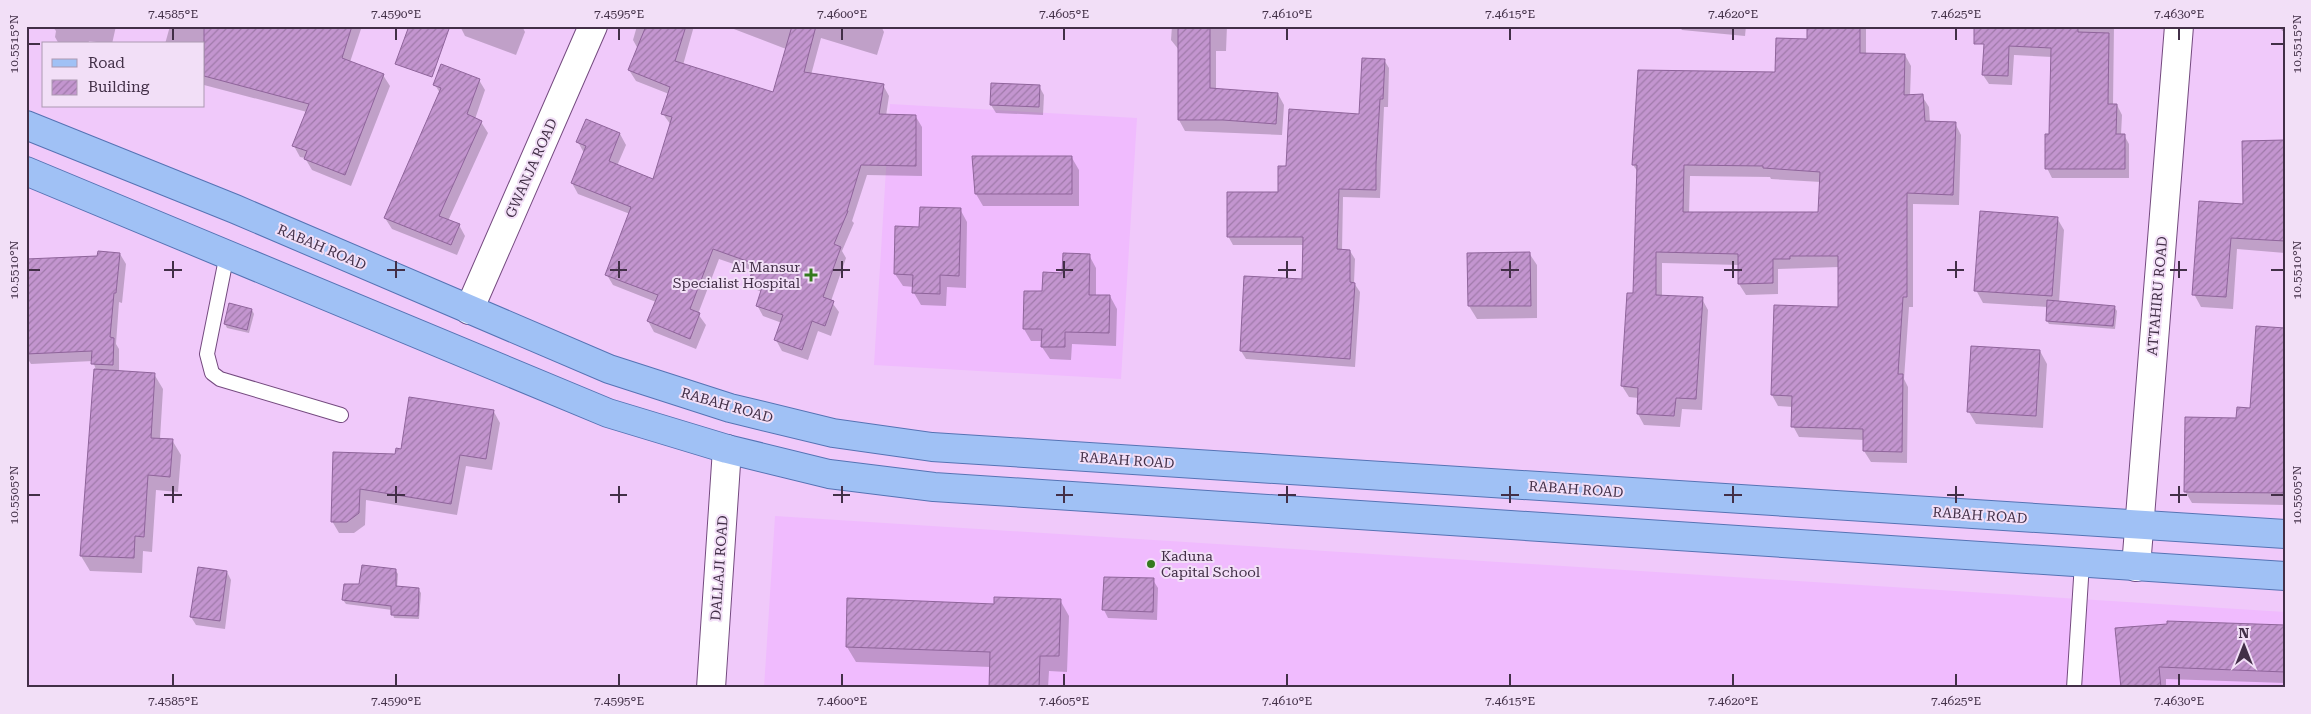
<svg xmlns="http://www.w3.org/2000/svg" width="2311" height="714" viewBox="0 0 2311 714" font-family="'Roboto Serif',serif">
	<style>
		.built { fill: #f0bbfe }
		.shadow { fill: #0003; fill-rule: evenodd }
		.building { fill: url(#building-hatch); stroke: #8f649b; fill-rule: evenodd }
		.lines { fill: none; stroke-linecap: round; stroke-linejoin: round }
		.lane-casing { stroke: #744a7f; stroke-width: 16 }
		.street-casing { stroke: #744a7f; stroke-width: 30 }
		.secondary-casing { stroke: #744a7f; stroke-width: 30 }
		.primary-casing { stroke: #5673b4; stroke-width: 30 }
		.lane { stroke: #fff; stroke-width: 14 }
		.street { stroke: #fff; stroke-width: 28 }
		.secondary { stroke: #fff; stroke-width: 28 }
		.primary { stroke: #a0c1f5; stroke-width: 28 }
		.ticks { fill: none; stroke: #422f47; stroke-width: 2 }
		.poi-dot { fill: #347a1d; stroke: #f2dff7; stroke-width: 2 }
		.labels { text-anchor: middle; stroke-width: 4; stroke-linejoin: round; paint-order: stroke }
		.street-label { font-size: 14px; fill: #422f47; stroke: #f2dff7 }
		.poi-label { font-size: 14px; fill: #422f47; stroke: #f2dff7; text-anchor: end }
		.neatline { fill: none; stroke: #422f47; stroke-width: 2 }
		.ticks-label { font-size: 12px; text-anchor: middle; fill: #422f47 }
	</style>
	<defs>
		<pattern id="building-hatch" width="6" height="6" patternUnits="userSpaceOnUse" patternTransform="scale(1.25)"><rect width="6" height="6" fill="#c395cf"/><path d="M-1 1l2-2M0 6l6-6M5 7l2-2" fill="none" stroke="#a07aaa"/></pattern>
	</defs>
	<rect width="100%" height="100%" fill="#f0c9fa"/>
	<g class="built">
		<path d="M890 104 1137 118 1121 379 874 365Z"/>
		<path d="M775 516 2285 612V688H764Z"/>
	</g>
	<g class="shadow">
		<path d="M52 26H116L112 44 89 41 88 44H59L55 37 56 31Z"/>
		<path d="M170 26H362L350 62 383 75 390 86 351 186 312 170 305 158 300 157 294 146 307 112 204 85V44H165Z"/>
		<path d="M460 26H522L525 32 516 55 465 36Z"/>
		<path d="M637 26H694L683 65 774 94 786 49 726 26H881L884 32 877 55 821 38 811 75 883 85 889 96 886 116 916 117 922 127V176L867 175 852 221 854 223 842 251 846 258 831 301 839 312 831 336 818 331 808 360 782 351 776 340 782 323 763 316 757 305 762 292 757 290 751 280 754 271 719 259 698 314 706 325 696 349 654 332 648 321 656 302 613 285 607 275 630 214 578 194 572 183 584 153 578 142 586 121 620 134 626 145 617 166 654 181 671 125 663 114 669 94 636 81 629 70 638 49 633 40Z"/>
		<path d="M1172 26H1227L1226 51H1216V90L1278 94 1284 105 1282 135 1185 131 1179 120V50L1171 40Z"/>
		<path d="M1679 26H1746L1745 36 1682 30Z"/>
		<path d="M1808 26H1866V54L1905 55 1911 66 1910 96H1922L1929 107 1930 123H1955L1961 135 1959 205 1913 204V307H1909L1904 379 1908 387 1907 463 1871 462 1864 451V440L1799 437 1793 426V407L1778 406 1772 395 1839 309V267L1778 269V294L1746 295 1739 284V265L1662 263V296L1702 299 1708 310 1702 410 1682 409 1680 427 1644 425 1638 414 1639 398 1629 397 1622 386 1635 295 1638 172 1633 165 1776 73 1808 41ZM1690 176 1770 177 1771 179 1821 182 1819 213 1689 214Z"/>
		<path d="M1986 26H2114L2113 105H2117L2122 115 2121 135H2124L2129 144V178H2052L2047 168 2050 135 2052 57 2014 55 2012 85 1989 84 1983 75Z"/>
		<path d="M2280 26H2285V31H2282Z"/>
		<path d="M1384 60 1389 68 1388 107H1384L1380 198 1343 197 1342 251H1350L1355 259 1354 283 1360 292 1355 367 1246 359 1241 351 1303 280 1304 245H1233L1228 236 1279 193 1287 167 1360 116Z"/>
		<path d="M479 80 485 90 475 119 481 122 488 133 448 221 459 225 465 236 457 255 392 229 385 218 440 93 435 85Z"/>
		<path d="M1039 86 1044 95 1043 115 996 113 991 105Z"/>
		<path d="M2285 141V253L2237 249 2233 309 2201 307 2194 294 2244 206Z"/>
		<path d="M1072 158 1079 170V206H983L976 194Z"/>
		<path d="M960 209 967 222 966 288 947 287 946 306 921 305 914 293V287L903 286 895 274 920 228Z"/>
		<path d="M2057 218 2064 230 2059 302 2114 307 2117 311 2115 329 2049 324 2047 321 2048 307 1983 303 1976 290Z"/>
		<path d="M1529 253 1537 265V318L1477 319 1469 306V254Z"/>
		<path d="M120 254 126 264 122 303 119 302 116 344 119 349V372L154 374 163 389 160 439 172 440 181 455 178 492 156 490 152 552 143 551 142 573 90 571 81 556 96 370 93 361 31 364 26 356V260L98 258Z"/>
		<path d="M1089 255 1096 268V296H1110L1117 309 1116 346 1072 344 1071 360 1050 359 1042 347 1043 341H1031L1024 329 1043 292 1063 274Z"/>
		<path d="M252 310 254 314 249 333 227 328 225 324Z"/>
		<path d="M2285 330V505L2192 503 2185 491 2237 419 2251 409Z"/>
		<path d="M2040 351 2047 364 2043 428 1976 424 1969 412Z"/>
		<path d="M494 412 500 423 492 470 466 466 457 515 366 500 365 525 354 533H339L332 521 334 453 396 455 402 450Z"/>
		<path d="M395 570 398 574 397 588 418 589 421 593 419 619 394 618 392 610 346 604 343 600 360 586Z"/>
		<path d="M227 572 231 580 225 629 196 625 191 617Z"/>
		<path d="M1153 580 1158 588 1157 620 1108 618 1104 610Z"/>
		<path d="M1060 600 1069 616 1067 672 1049 671 1048 688H990L991 667 856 662 847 647 995 605Z"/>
		<path d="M2168 625 2285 627V683L2166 679V688H2122Z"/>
	</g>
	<g class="building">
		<path d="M204 26H352L342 58 384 74 345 175 304 159 307 151 292 146 309 104 204 76Z"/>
		<path d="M409 26H450L432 77 395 64Z"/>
		<path d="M646 26H686L675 61 773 92 792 26H816L804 72 884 84 879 114 916 115V166L861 165 847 211H848L834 244 841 247 823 297 834 301 825 326 812 321 802 350 774 340 783 315 756 306 763 284 749 280 755 264 713 249 690 309 700 313 690 339 647 321 658 295 605 275 631 207 571 183 586 146 576 142 586 119 620 133 609 161 653 179 672 117 661 114 670 87 628 70Z"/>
		<path d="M1178 26H1210V88L1278 93 1276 124 1223 120H1178Z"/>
		<path d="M1807 26H1860V53L1905 54 1904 95 1923 94 1925 121 1956 122 1953 195 1907 193V297H1903L1898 374H1903L1902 452 1863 451V429L1791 427 1792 396 1771 395 1774 305 1838 307V256H1790V259H1773V283L1738 284V254L1656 252V295L1703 297 1696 399 1676 398 1674 416 1637 414 1638 388 1621 386 1627 293H1633L1637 165H1632L1638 70 1775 72 1776 38 1807 39ZM1684 165 1763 166V168L1820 172 1818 212H1683Z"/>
		<path d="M1974 26H2078V32L2109 33 2108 104H2117L2116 134H2125V169H2045V134H2049L2051 48 2009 46 2008 76 1982 75 1984 44H1974Z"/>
		<path d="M1362 58 1385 59 1383 99H1380L1376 164V190L1339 189 1337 249 1350 250V282L1355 283 1350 359 1240 351 1244 276 1302 279 1303 237H1227V192H1278V166H1286L1289 109 1359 114Z"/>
		<path d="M441 64 480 79 467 114 482 121 439 216 460 224 451 245 384 218 441 88 433 85Z"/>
		<path d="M991 83 1040 85 1039 107 990 105Z"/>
		<path d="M2285 140V241L2231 238 2226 297 2192 295 2199 201 2243 204 2242 141Z"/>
		<path d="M972 156H1072V194H975Z"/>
		<path d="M920 207 961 208 959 276 940 275V294L912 293 913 275 894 274 895 226 919 227Z"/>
		<path d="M1980 211 2058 217 2052 296 1974 291Z"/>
		<path d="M98 251 120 253 116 293H114L110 337 114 338 113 365 91 364 92 351 26 354V259L97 256Z"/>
		<path d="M1530 252 1531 306H1468L1467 253Z"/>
		<path d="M1063 253 1090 254 1089 295H1110L1109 333 1065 332V347H1041L1042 329H1023L1024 291H1042L1043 272 1062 273Z"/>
		<path d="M2047 300 2115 306 2113 326 2046 321Z"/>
		<path d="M229 303 252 309 247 330 224 324Z"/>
		<path d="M2256 326 2285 328V493L2184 492 2185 417 2236 418 2237 407 2250 408Z"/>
		<path d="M1971 346 2040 350 2036 416 1967 412Z"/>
		<path d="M94 369 155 373 151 438 173 439 170 477 148 475 144 537 135 536 134 558 80 556Z"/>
		<path d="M409 397 494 410 486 459 460 455 451 504 360 489 359 513 347 522H331L333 452 395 454 396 448 401 449Z"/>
		<path d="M362 565 396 569V586L419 588 418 616 391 615V606L342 600 344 584H359Z"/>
		<path d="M198 567 227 571 220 621 190 617Z"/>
		<path d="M1104 577 1154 578 1153 612 1102 610Z"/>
		<path d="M994 597 1061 599 1059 656H1040L1039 688H989L990 652 846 647 847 598 994 604Z"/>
		<path d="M2167 621 2285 625V672L2159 667 2161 688H2121L2115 628 2167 624Z"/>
	</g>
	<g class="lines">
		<g class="lane-casing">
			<g id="lane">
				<path d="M227 254 207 354 212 373 220 379 341 415"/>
				<path d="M2074 688 2082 563"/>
			</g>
		</g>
		<g class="street-casing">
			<g id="street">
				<path d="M469 310 593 26"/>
				<path d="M2136 567 2179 26"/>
			</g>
		</g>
		<g class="secondary-casing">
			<path id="secondary" d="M711 688 727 449"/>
		</g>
		<g class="primary-casing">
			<g id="primary">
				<path d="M26 125 235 209 609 369 730 408 833 433 932 447 2285 534"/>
				<path d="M26 171 608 413 727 449 829 474 934 487 2285 576"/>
			</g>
		</g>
		<use href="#lane" class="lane"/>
		<use href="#street" class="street"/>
		<use href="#secondary" class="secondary"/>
		<use href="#primary" class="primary"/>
	</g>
	<path class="ticks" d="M173 28V40M396 28V40M619 28V40M842 28V40M1064 28V40M1287 28V40M1510 28V40M1733 28V40M1956 28V40M2179 28V40M28 44H40M2271 44H2284M173 261V278M396 261V278M619 261V278M842 261V278M1064 261V278M1287 261V278M1510 261V278M1733 261V278M1956 261V278M2179 261V278M28 270H40M164 270H182M387 270H405M610 270H627M833 270H850M1056 270H1073M1278 270H1296M1501 270H1519M1724 270H1742M1947 270H1964M2170 270H2187M2271 270H2284M173 486V503M396 486V503M619 486V503M842 486V503M1064 486V503M1287 486V503M1510 486V503M1733 486V503M1956 486V503M2179 486V503M28 495H40M164 495H182M387 495H405M610 495H627M833 495H850M1056 495H1073M1278 495H1296M1501 495H1519M1724 495H1742M1947 495H1964M2170 495H2187M2271 495H2284M173 674V686M396 674V686M619 674V686M842 674V686M1064 674V686M1287 674V686M1510 674V686M1733 674V686M1956 674V686M2179 674V686"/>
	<g class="poi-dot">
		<path d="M808.5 267.5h5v5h5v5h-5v5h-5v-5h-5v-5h5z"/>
		<circle cx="1151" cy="564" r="5"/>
	</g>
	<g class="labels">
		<g class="street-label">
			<text transform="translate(531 168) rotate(-66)" y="5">GWANJA ROAD</text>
			<text transform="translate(322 247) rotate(23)" y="5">RABAH ROAD</text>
			<text transform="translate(2157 296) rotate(-85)" y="5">ATTAHIRU ROAD</text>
			<text transform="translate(727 405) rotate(16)" y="5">RABAH ROAD</text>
			<text transform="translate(1127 460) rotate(4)" y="5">RABAH ROAD</text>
			<text transform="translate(1576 489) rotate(4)" y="5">RABAH ROAD</text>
			<text transform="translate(1980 515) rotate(4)" y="5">RABAH ROAD</text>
			<text transform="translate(719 568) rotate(-86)" y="5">DALLAJI ROAD</text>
		</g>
		<g class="poi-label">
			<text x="800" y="272">Al Mansur<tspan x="800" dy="16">Specialist Hospital</tspan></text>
			<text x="1161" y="561" text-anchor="start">Kaduna<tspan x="1161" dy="16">Capital School</tspan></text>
		</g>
	</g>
	<rect width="2311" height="714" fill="none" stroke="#f2dff7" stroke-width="55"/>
	<rect x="42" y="42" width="162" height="65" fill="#f2dff7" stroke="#ac99b1"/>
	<rect x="52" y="59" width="25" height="8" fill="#a0c1f5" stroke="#ac99b1"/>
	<text x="88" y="68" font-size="15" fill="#422f47">Road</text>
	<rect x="52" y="80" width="25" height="15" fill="url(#building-hatch)" stroke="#ac99b1"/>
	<text x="88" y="92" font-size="15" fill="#422f47">Building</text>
	<g transform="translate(2244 646)" stroke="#f2dff7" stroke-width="4" paint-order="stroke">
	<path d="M0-4L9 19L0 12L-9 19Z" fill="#422f47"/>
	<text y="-8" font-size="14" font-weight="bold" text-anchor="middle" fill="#422f47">N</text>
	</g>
	<rect x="28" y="28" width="2256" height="658" class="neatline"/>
	<g class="ticks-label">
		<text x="173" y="18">7.4585°E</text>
		<text x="396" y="18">7.4590°E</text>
		<text x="619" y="18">7.4595°E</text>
		<text x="842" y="18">7.4600°E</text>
		<text x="1064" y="18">7.4605°E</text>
		<text x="1287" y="18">7.4610°E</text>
		<text x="1510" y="18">7.4615°E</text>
		<text x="1733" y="18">7.4620°E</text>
		<text x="1956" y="18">7.4625°E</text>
		<text x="2179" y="18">7.4630°E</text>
		<text transform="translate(14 44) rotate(-90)" y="4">10.5515°N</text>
		<text transform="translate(2297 44) rotate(-90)" y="4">10.5515°N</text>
		<text transform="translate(14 270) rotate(-90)" y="4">10.5510°N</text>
		<text transform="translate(2297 270) rotate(-90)" y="4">10.5510°N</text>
		<text transform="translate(14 495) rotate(-90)" y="4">10.5505°N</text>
		<text transform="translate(2297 495) rotate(-90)" y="4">10.5505°N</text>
		<text x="173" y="705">7.4585°E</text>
		<text x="396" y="705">7.4590°E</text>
		<text x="619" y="705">7.4595°E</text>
		<text x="842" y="705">7.4600°E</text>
		<text x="1064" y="705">7.4605°E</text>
		<text x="1287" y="705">7.4610°E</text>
		<text x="1510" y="705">7.4615°E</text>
		<text x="1733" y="705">7.4620°E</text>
		<text x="1956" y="705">7.4625°E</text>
		<text x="2179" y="705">7.4630°E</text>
	</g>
</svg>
